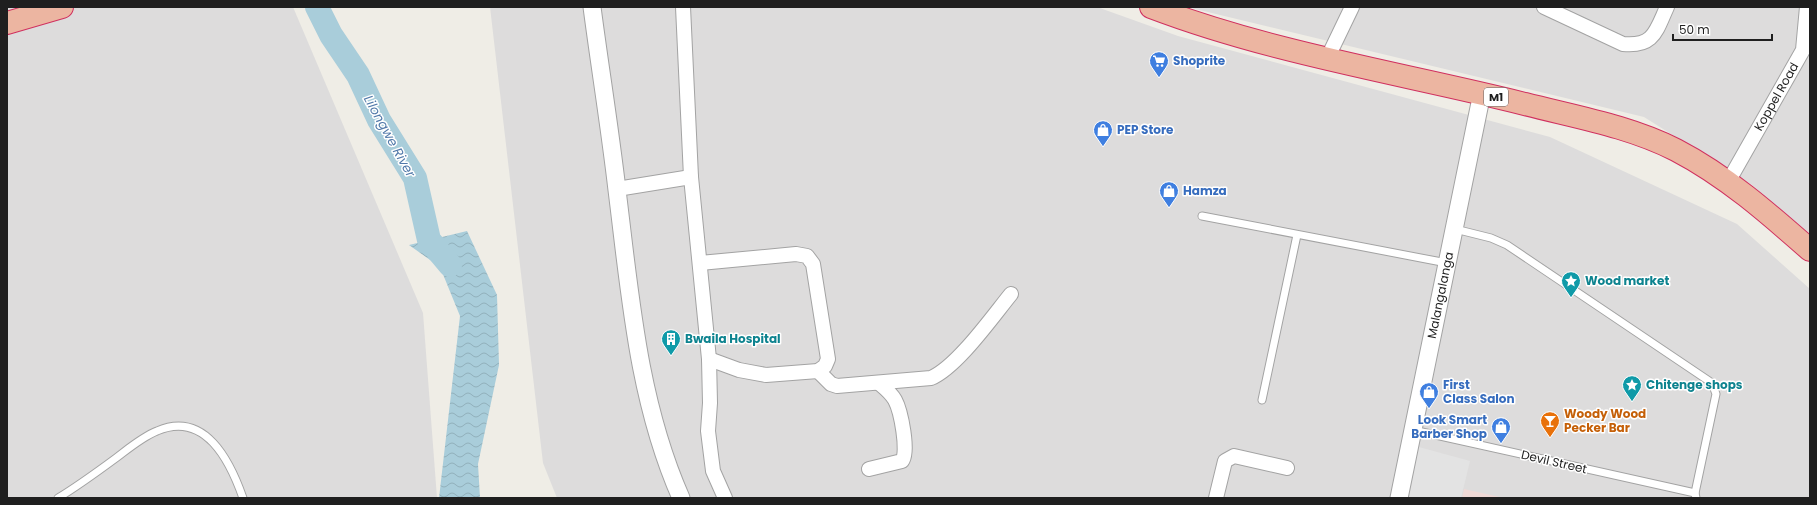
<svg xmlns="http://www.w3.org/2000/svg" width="1817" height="505" viewBox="0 0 1817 505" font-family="Poppins,sans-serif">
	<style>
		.residential { fill: #dddcdc }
		.commercial { fill: #efd9d6 }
		.parking { fill: #e3e3e3 }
		.water { fill: url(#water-waves) }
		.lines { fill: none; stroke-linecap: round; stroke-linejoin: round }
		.river { stroke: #a9cdda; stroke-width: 24 }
		.service-casing { stroke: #a3a3a3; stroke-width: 9 }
		.minor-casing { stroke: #a3a3a3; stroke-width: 16 }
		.tertiary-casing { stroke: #a3a3a3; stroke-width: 19 }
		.trunk-casing { stroke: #d0305f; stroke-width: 24 }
		.service { stroke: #fff; stroke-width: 7 }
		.minor { stroke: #fff; stroke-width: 14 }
		.tertiary { stroke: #fff; stroke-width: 17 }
		.trunk { stroke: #ecb5a1; stroke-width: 22 }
		.labels { text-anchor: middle; stroke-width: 3; stroke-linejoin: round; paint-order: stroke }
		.shield { fill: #fff; stroke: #626262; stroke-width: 1 }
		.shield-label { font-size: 11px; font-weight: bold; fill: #1f1f1f }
		.shop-label { font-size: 12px; font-weight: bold; fill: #366cbe; stroke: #fff; text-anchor: start }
		.street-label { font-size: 12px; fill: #1f1f1f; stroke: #fff }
		.culture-label { font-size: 12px; font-weight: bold; fill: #0d838f; stroke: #fff; text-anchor: start }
		.food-label { font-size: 12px; font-weight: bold; fill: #c56008; stroke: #fff; text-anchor: start }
		.water-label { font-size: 13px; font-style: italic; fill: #5179a9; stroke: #fff }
	</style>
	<defs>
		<pattern id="water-waves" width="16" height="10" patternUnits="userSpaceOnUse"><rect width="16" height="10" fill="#a9cdda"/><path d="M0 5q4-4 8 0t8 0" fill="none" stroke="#91b0bb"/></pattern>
	</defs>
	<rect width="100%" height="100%" fill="#efede6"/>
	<g class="residential">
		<path d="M7 7H293L423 313 437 498H7Z"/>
		<path d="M490 7H1097L1178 36 1550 137 1737 224 1810 289V498H557L543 463Z"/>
		<path d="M1187 7H1810V234L1752 185 1644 117Z"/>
	</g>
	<path class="commercial" d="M1464 489 1504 498H1462Z"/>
	<path class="parking" d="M1419 447 1470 461 1461 498H1409Z"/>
	<path class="water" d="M467 231 497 295 499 365 478 464 480 498H439L460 316 440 267 409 245Z"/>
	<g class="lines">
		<path class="river" d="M317 7 331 35 358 75 379 120 415 178 429 240 450 265"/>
		<g class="service-casing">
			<g id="service">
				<path d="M1202 216 1447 263"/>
				<path d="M1455 229 1491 238 1507 245 1712 383 1716 394 1695 493 1696 498"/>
				<path d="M1262 400 1297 235"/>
				<path d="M1413 430 1695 493"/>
				<path d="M58 498C78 486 97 472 116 458 128 449 142 437 157 431 205 410 230 461 243 498"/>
			</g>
		</g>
		<g class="minor-casing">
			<g id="minor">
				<path d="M683 7 691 177 709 359 710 403 708 431 713 471 725 498"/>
				<path d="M1544 7 1623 44C1654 47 1656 31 1667 7"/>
				<path d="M1327 59 1352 7"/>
				<path id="s1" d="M1728 182 1803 50 1807 7"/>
				<path d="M617 189 691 177"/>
				<path d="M700 263 796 254 807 256 813 264 828 359 825 366 818 371 766 375 739 370 709 359"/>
				<path d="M818 371 831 384 837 386 931 378C957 367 993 316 1011 294"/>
				<path d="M869 469 902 461C909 452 901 411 895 400 891 393 886 389 880 384"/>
				<path d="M1216 498 1225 461 1234 456 1287 468"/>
			</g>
		</g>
		<g class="tertiary-casing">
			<g id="tertiary">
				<path d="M592 7C600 68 610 129 617 190 630 294 638 401 681 498"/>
				<path id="s2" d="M1399 498 1482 93"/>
			</g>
		</g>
		<g class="trunk-casing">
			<g id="trunk">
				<path d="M1151 7C1272 53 1400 73 1525 104 1575 117 1629 126 1676 150 1726 176 1768 213 1810 250"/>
				<path d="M7 23 62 7"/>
			</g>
		</g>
		<use href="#service" class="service"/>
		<use href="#minor" class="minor"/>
		<use href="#tertiary" class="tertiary"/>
		<use href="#trunk" class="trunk"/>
	</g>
	<defs>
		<g id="supermarket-pin" transform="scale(1)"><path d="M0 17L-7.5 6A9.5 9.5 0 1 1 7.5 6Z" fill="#3f7fe0" stroke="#fff"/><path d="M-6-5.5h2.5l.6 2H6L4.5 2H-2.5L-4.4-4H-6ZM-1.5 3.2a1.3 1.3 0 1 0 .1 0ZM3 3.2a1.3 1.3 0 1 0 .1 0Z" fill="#fff"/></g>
		<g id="shop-pin" transform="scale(1)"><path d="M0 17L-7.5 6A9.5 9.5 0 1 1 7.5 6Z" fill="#3f7fe0" stroke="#fff"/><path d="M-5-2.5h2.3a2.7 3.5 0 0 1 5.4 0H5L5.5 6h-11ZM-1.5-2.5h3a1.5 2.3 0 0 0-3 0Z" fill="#fff"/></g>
		<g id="sight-pin" transform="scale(1)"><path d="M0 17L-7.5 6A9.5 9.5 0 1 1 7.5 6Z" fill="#0f9aa8" stroke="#fff"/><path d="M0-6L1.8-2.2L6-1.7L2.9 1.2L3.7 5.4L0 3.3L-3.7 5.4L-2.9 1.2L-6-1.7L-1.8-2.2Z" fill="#fff"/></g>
		<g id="building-pin" transform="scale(1)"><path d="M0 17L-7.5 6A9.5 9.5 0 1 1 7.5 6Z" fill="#0f9aa8" stroke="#fff"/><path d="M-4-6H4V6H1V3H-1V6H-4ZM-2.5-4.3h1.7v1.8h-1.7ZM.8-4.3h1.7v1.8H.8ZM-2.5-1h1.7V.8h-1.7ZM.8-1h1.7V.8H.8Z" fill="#fff"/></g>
		<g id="bar-pin" transform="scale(1)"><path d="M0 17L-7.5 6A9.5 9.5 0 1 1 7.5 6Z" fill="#e8710a" stroke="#fff"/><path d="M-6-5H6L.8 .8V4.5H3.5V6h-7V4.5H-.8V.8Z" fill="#fff"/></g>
	</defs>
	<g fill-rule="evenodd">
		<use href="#supermarket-pin" x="1159" y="61"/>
		<use href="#shop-pin" x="1103" y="130"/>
		<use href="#shop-pin" x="1169" y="191"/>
		<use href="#sight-pin" x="1571" y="281"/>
		<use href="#building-pin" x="671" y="339"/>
		<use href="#sight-pin" x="1632" y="385"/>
		<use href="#shop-pin" x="1429" y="392"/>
		<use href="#bar-pin" x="1550" y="421"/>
		<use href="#shop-pin" x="1501" y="427"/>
	</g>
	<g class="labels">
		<rect class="shield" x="1484" y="88" width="24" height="18" rx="3"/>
		<g class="shield-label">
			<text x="1496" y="101">M1</text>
		</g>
		<g class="shop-label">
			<text x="1173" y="65">Shoprite</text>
			<text x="1117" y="134">PEP Store</text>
			<text x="1183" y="195">Hamza</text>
			<text x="1443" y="389">First<tspan x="1443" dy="14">Class Salon</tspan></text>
			<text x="1487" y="424" text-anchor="end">Look Smart<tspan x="1487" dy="14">Barber Shop</tspan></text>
		</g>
		<g class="street-label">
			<text dy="4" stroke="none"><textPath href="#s1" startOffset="98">Koppel Road</textPath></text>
			<text dy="4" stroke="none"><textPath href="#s2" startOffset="207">Malangalanga</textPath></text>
			<text transform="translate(1554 462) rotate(13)" y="4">Devil Street</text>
		</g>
		<g class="culture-label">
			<text x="1585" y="285">Wood market</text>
			<text x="685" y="343">Bwaila Hospital</text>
			<text x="1646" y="389">Chitenge shops</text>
		</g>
		<g class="food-label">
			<text x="1564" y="418">Woody Wood<tspan x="1564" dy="14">Pecker Bar</tspan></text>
		</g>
		<g class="water-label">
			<text transform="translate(390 136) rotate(61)" y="5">Lilongwe River</text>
		</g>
	</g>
	<rect width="1817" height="505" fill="none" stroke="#1f1f1f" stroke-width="16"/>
	<path d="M1673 34v6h99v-6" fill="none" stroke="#1f1f1f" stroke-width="2"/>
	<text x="1679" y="34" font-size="12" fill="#1f1f1f" stroke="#ffffff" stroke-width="3" paint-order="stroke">50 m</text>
</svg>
